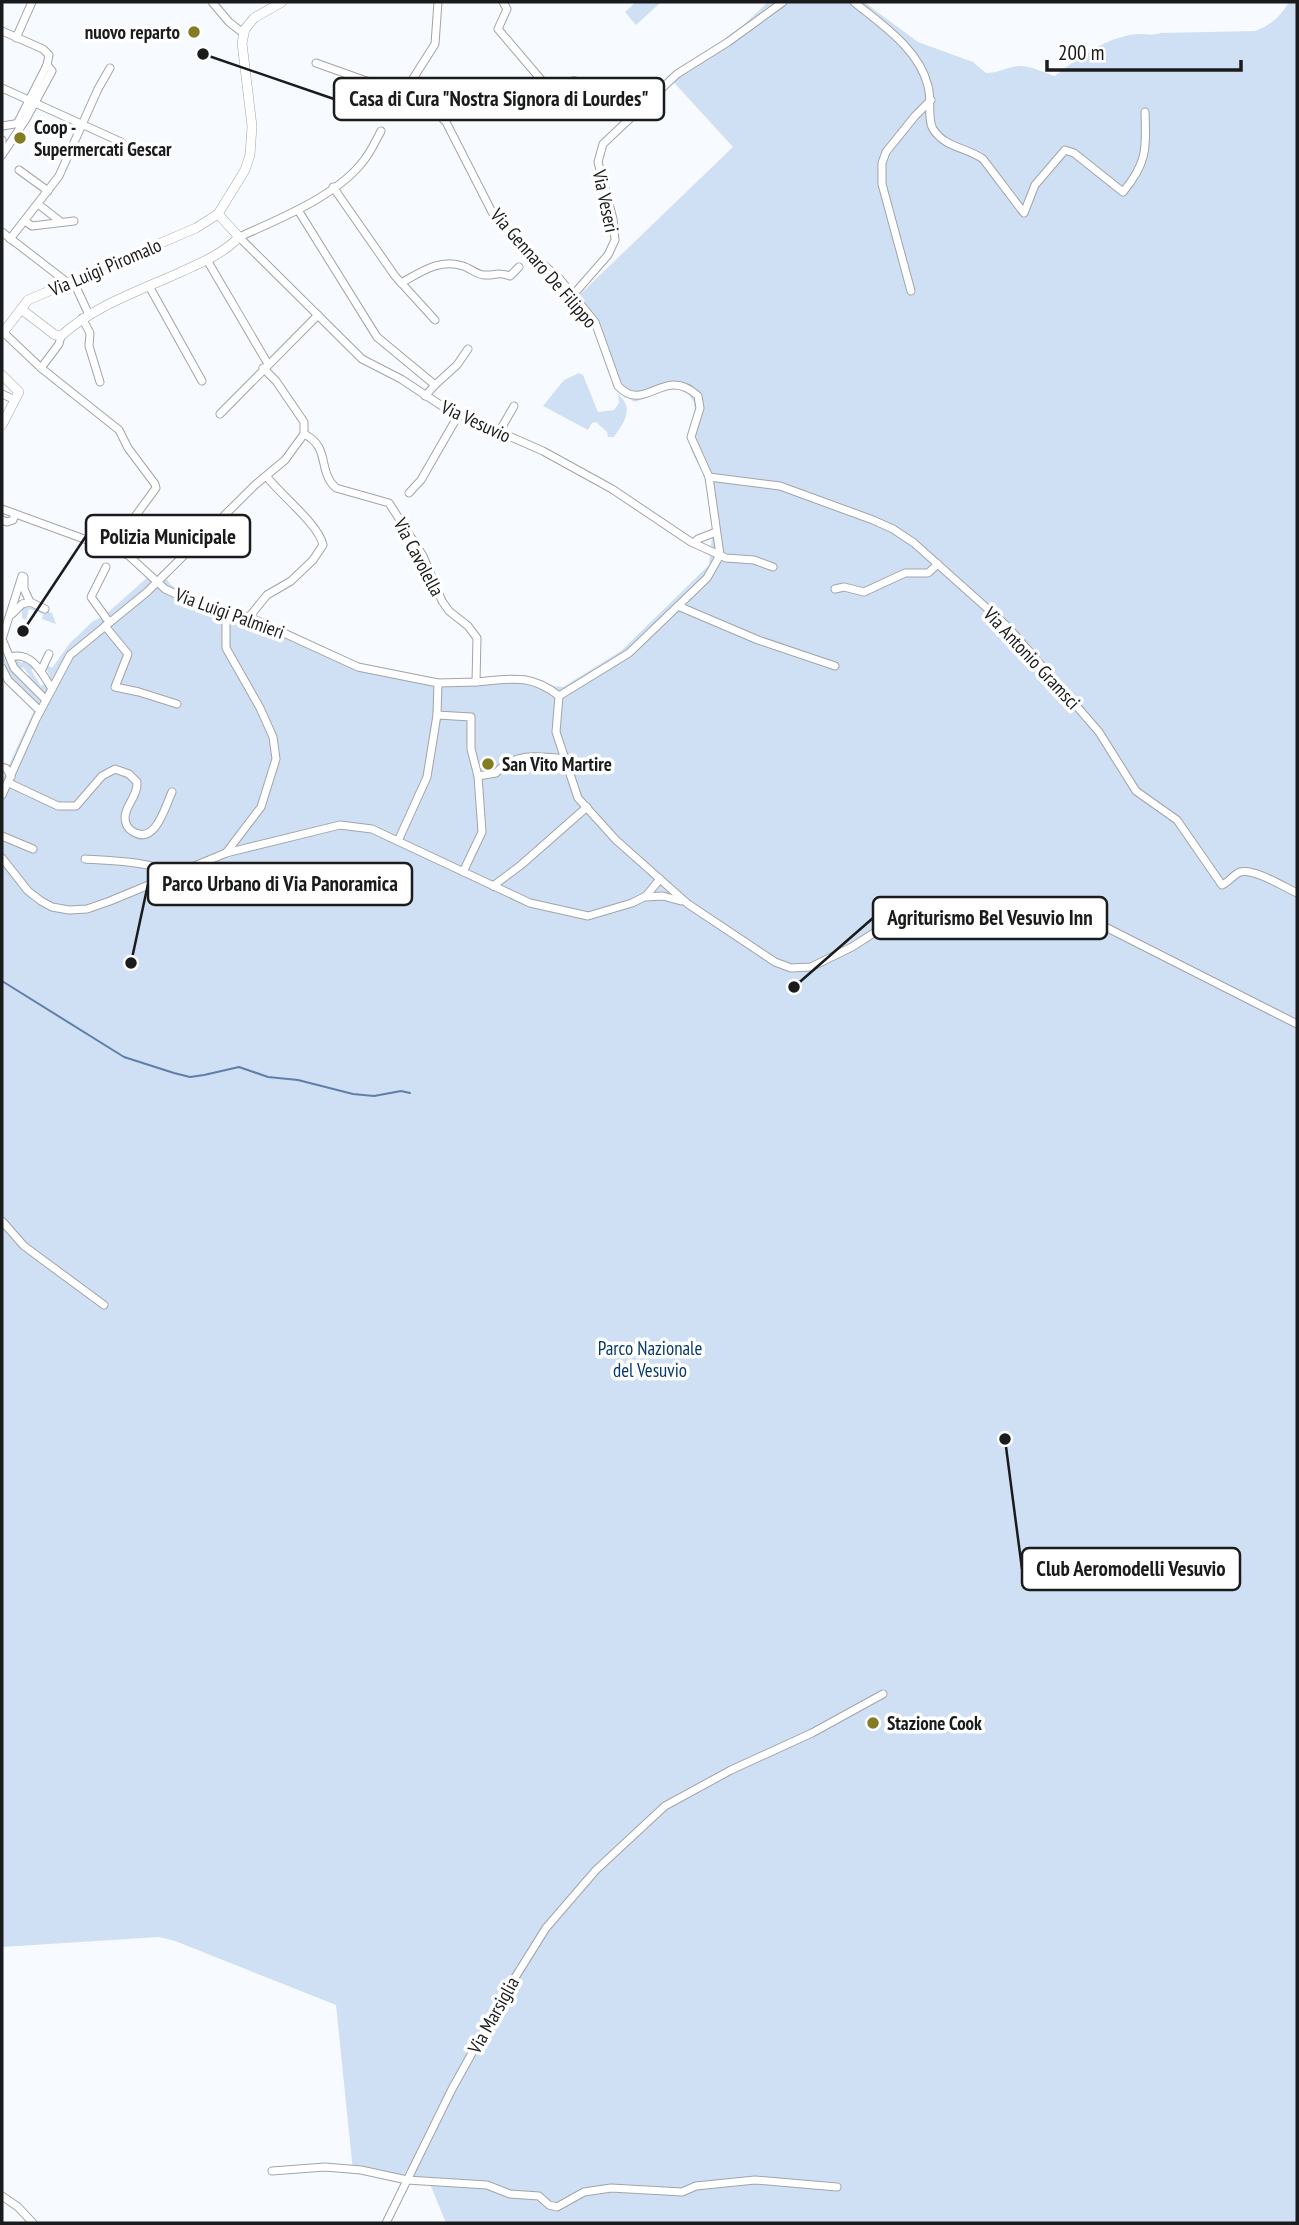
<svg xmlns="http://www.w3.org/2000/svg" width="1299" height="2225" viewBox="0 0 1299 2225" font-family="'PT Sans Narrow',sans-serif">
	<style>
		.green { fill: #cfe0f5 }
		.lines { fill: none; stroke-linecap: round; stroke-linejoin: round }
		.stream { stroke: #5f7fa9; stroke-width: 2 }
		.minor-casing { stroke: #a1a4a8; stroke-width: 9 }
		.tertiary-casing { stroke: #a1a4a8; stroke-width: 10 }
		.minor { stroke: #fff; stroke-width: 7 }
		.tertiary { stroke: #fff; stroke-width: 9 }
		.poi-dot { fill: #837c22; stroke: #fff; stroke-width: 2.5 }
		.labels { text-anchor: middle; stroke-width: 7; stroke-linejoin: round; paint-order: stroke }
		.poi-label { font-size: 19px; font-weight: bold; fill: #1a1b1c; stroke: #fff; text-anchor: start }
		.street-label { font-size: 19px; fill: #1a1b1c; stroke: #fff }
		.park-label { font-size: 19px; fill: #08396d; stroke: #fff }
		.leader { fill: none; stroke: #1a1b1c; stroke-width: 2.5 }
		.callout-dot { fill: #1a1b1c; stroke: #fff; stroke-width: 2.5 }
		.callout { fill: #fff; stroke: #1a1b1c; stroke-width: 2.5 }
		.callout-label { font-size: 21px; text-anchor: middle; font-weight: bold; fill: #1a1b1c }
	</style>
	<rect width="100%" height="100%" fill="#f7faff"/>
	<g class="green">
		<path d="M636 2H659L660 3 636 25 625 12Z"/>
		<path d="M768 2H864L918 42 973 62 986 73C998 73 1009 66 1021 66 1032 66 1044 73 1055 76 1079 57 1107 36 1139 34 1147 34 1152 36 1161 33L1255 31C1271 25 1280 17 1289 2H1297V2223H446L430 2184 353 2171 336 2005 175 1941 159 1937 2 1947V780L37 704C22 689 2 675 2 652L9 668H12L39 698V701L43 692 26 678 29 675 23 667 20 670 14 660 19 658 18 661 22 663 24 659 36 667 31 670 41 686 44 684 46 686 50 676 46 668 49 658 51 659 48 665 52 668 70 643 93 621 104 616 150 575 156 577 161 571 171 585 196 601 218 603 247 612 265 624 374 669 440 680 516 677 541 680 553 686 563 687 621 651 709 565C712 539 716 503 706 479 702 467 692 457 690 445 685 418 709 408 680 387L664 390 635 402C602 385 610 356 594 327 588 318 579 310 572 302L733 147 668 76 732 36Z"/>
		<path d="M579 373 583 375 598 412 614 410 619 403 618 394C635 409 624 422 614 437H608L607 432 596 422 592 423 588 430 543 406 564 380Z"/>
		<path d="M25 606 52 613 56 624 42 619 43 614 29 609 26 620 22 618V608Z"/>
	</g>
	<g class="lines">
		<path class="stream" d="M2 981 124 1057 174 1073 190 1077 204 1075 239 1067 268 1077 298 1080 353 1094 374 1096 401 1091 410 1093"/>
		<g class="minor-casing">
			<g id="minor">
				<path d="M212 2 229 22 243 33"/>
				<path d="M438 2 435 44 400 99 439 115 446 122 493 214 532 255 559 278 595 322 618 386C645 415 664 364 698 396L700 408 691 437 709 477 720 555"/>
				<path d="M503 2 507 9 498 29 549 89 554 90C579 77 572 77 591 95L631 99 644 104"/>
				<path d="M854 2C882 25 919 49 928 86 932 100 927 119 933 129 945 148 966 147 983 159L1024 213 1035 185 1065 150 1074 153 1123 192C1148 162 1146 148 1145 112"/>
				<path d="M2 31 43 49 49 55 47 65 17 124"/>
				<path d="M16 38 32 2"/>
				<path d="M316 63 403 94"/>
				<path d="M2 88 121 142 134 154"/>
				<path d="M2 126 21 123"/>
				<path d="M381 131C375 142 370 154 361 164 334 197 277 220 239 237L362 359 401 379 445 408 543 451 612 489 691 542 726 558 754 560 773 567"/>
				<path d="M2 140V148"/>
				<path d="M2 155 26 119 52 71 47 65"/>
				<path d="M19 170 48 191"/>
				<path d="M333 187 395 276 435 320"/>
				<path d="M38 204 61 222"/>
				<path d="M298 210 377 337 435 385 425 396"/>
				<path d="M25 221 32 226 74 221"/>
				<path d="M2 232 68 283"/>
				<path d="M10 239 59 176 98 89 110 68"/>
				<path d="M207 260 268 364"/>
				<path d="M71 282 77 289 89 315"/>
				<path d="M401 283C421 272 440 258 463 266 470 268 477 275 484 275 497 276 495 271 510 276L519 267"/>
				<path d="M149 286 202 381"/>
				<path d="M911 291 882 184V163L886 152 915 116 931 100"/>
				<path d="M573 295 608 255 615 240 613 219 598 162 603 144 677 74 728 42 783 2"/>
				<path d="M82 318 90 333 89 346 100 382"/>
				<path d="M2 331 41 368 119 430 128 448 155 484 156 488 111 549"/>
				<path d="M41 368 59 344 61 336"/>
				<path d="M435 385 457 365 468 349"/>
				<path d="M2 394 15 400"/>
				<path d="M220 414 318 315"/>
				<path d="M499 432 514 406"/>
				<path d="M304 434C331 447 317 471 336 488L389 503 423 556 442 601 449 611 468 626 477 638 476 682 438 683"/>
				<path d="M709 477 780 486 873 520 893 529 914 543 1008 627 1099 732 1136 791 1177 820 1222 885C1229 882 1233 875 1240 872 1254 868 1284 887 1297 893"/>
				<path d="M409 493 421 480 459 414"/>
				<path d="M2 509 128 555 165 589 197 604 249 617 358 667 438 683 437 715 427 777 398 841"/>
				<path d="M2 520 7 522 13 520 15 514"/>
				<path d="M694 543 698 539 716 532"/>
				<path d="M720 555 707 578 629 653 559 696 556 732 578 798 616 840 688 904 775 962 791 968 811 967 852 947 880 929 1031 903 1051 902 1066 907 1297 1024"/>
				<path d="M106 567 91 597 109 622"/>
				<path d="M835 589 844 587 864 592 905 573H928L938 564"/>
				<path d="M678 606 758 640 835 666"/>
				<path d="M45 609 30 602 24 589V577L22 576 2 639 14 668 46 700"/>
				<path d="M226 611V648L260 708 273 737 276 759 261 807 226 853"/>
				<path d="M12 614 22 604 30 602"/>
				<path d="M249 617 267 595 291 581 313 560 323 545C319 525 281 495 267 477"/>
				<path d="M105 626 128 654 115 687 139 692 177 704"/>
				<path d="M10 657C32 651 42 673 52 689"/>
				<path d="M2 668 8 680 40 711"/>
				<path d="M41 671 49 654"/>
				<path d="M476 682C510 679 530 673 559 696"/>
				<path d="M437 715 471 717V749L478 776 482 832 463 872"/>
				<path d="M2 767 7 769 11 777"/>
				<path d="M478 776 496 773C514 752 539 756 565 759"/>
				<path d="M9 783 58 806H76L102 776 115 769 129 774 137 782C138 796 126 804 125 817 125 824 127 828 132 831 155 847 165 807 172 792"/>
				<path d="M2 795 36 719 70 655 147 592 255 485 285 460 304 434V422L276 381 263 368"/>
				<path d="M2 836 33 849"/>
				<path d="M2 858 28 891 41 901 52 907 69 910 87 909 110 901 226 853 340 825 372 829 530 903 588 916 632 903 646 896 660 879"/>
				<path d="M85 859C116 861 147 861 176 874"/>
				<path d="M493 886 521 865 587 807"/>
				<path d="M645 897 663 896 681 901"/>
				<path d="M2 1221 24 1246 104 1305"/>
				<path d="M272 2171 325 2167 361 2170 407 2180 487 2185 510 2194 539 2196 549 2205 557 2207 584 2192 611 2188 682 2192 696 2186 755 2180 837 2187"/>
				<path d="M2 2196 18 2207 33 2223"/>
				<path d="M386 2223 452 2089 506 1992 546 1928 596 1870 665 1806 731 1770 812 1733 883 1694"/>
			</g>
		</g>
		<g class="tertiary-casing">
			<g id="tertiary">
				<path d="M21 309 55 335H62C95 305 142 290 183 271 203 262 224 253 239 237L218 214"/>
				<path d="M2 334 28 300 196 228 218 214 245 170 250 155 252 126 242 43 245 29 254 18 282 2"/>
				<path d="M2 375 19 392 2 425"/>
			</g>
		</g>
		<use href="#minor" class="minor"/>
		<use href="#tertiary" class="tertiary"/>
	</g>
	<g class="poi-dot">
		<circle cx="194" cy="32" r="7"/>
		<circle cx="20" cy="138" r="7"/>
		<circle cx="488" cy="764" r="7"/>
		<circle cx="873" cy="1723" r="7"/>
	</g>
	<g class="labels">
		<g class="poi-label">
			<text x="180" y="39" text-anchor="end">nuovo reparto</text>
			<text x="34" y="134">Coop -<tspan x="34" dy="22">Supermercati Gescar</tspan></text>
			<text x="502" y="771">San Vito Martire</text>
			<text x="887" y="1730">Stazione Cook</text>
		</g>
		<g class="street-label">
			<text transform="translate(606 201) rotate(78)" y="7">Via Veseri</text>
			<text transform="translate(105 267) rotate(-23)" y="7">Via Luigi Piromalo</text>
			<text transform="translate(544 268) rotate(49)" y="7">Via Gennaro De Filippo</text>
			<text transform="translate(476 421) rotate(25)" y="7">Via Vesuvio</text>
			<text transform="translate(419 557) rotate(62)" y="7">Via Cavolella</text>
			<text transform="translate(230 613) rotate(20)" y="7">Via Luigi Palmieri</text>
			<text transform="translate(1032 658) rotate(47)" y="7">Via Antonio Gramsci</text>
			<text transform="translate(493 2015) rotate(-61)" y="7">Via Marsiglia</text>
		</g>
		<g class="park-label">
			<text x="650" y="1355">Parco Nazionale<tspan x="650" dy="22">del Vesuvio</tspan></text>
		</g>
	</g>
	<path class="leader" d="M203 54L334 99M23 631L86 536M131 963L148 884M794 987L873 918M1005 1439L1022 1569"/>
	<g class="callout-dot">
		<circle cx="203" cy="54" r="7"/>
		<circle cx="23" cy="631" r="7"/>
		<circle cx="131" cy="963" r="7"/>
		<circle cx="794" cy="987" r="7"/>
		<circle cx="1005" cy="1439" r="7"/>
	</g>
	<g class="callout">
		<rect x="334" y="78" width="330" height="42" rx="7"/>
		<rect x="86" y="515" width="164" height="42" rx="7"/>
		<rect x="148" y="863" width="264" height="42" rx="7"/>
		<rect x="873" y="897" width="234" height="42" rx="7"/>
		<rect x="1022" y="1548" width="218" height="42" rx="7"/>
	</g>
	<g class="callout-label">
		<text x="499" y="106">Casa di Cura "Nostra Signora di Lourdes"</text>
		<text x="168" y="544">Polizia Municipale</text>
		<text x="280" y="891">Parco Urbano di Via Panoramica</text>
		<text x="990" y="925">Agriturismo Bel Vesuvio Inn</text>
		<text x="1131" y="1576">Club Aeromodelli Vesuvio</text>
	</g>
	<rect width="1299" height="2225" fill="none" stroke="#1a1b1c" stroke-width="7"/>
	<path d="M1047 60v10h194v-10" fill="none" stroke="#1a1b1c" stroke-width="3.5"/>
	<text x="1058" y="60" font-size="21" fill="#1a1b1c" stroke="#ffffff" stroke-width="5" paint-order="stroke">200 m</text>
</svg>
